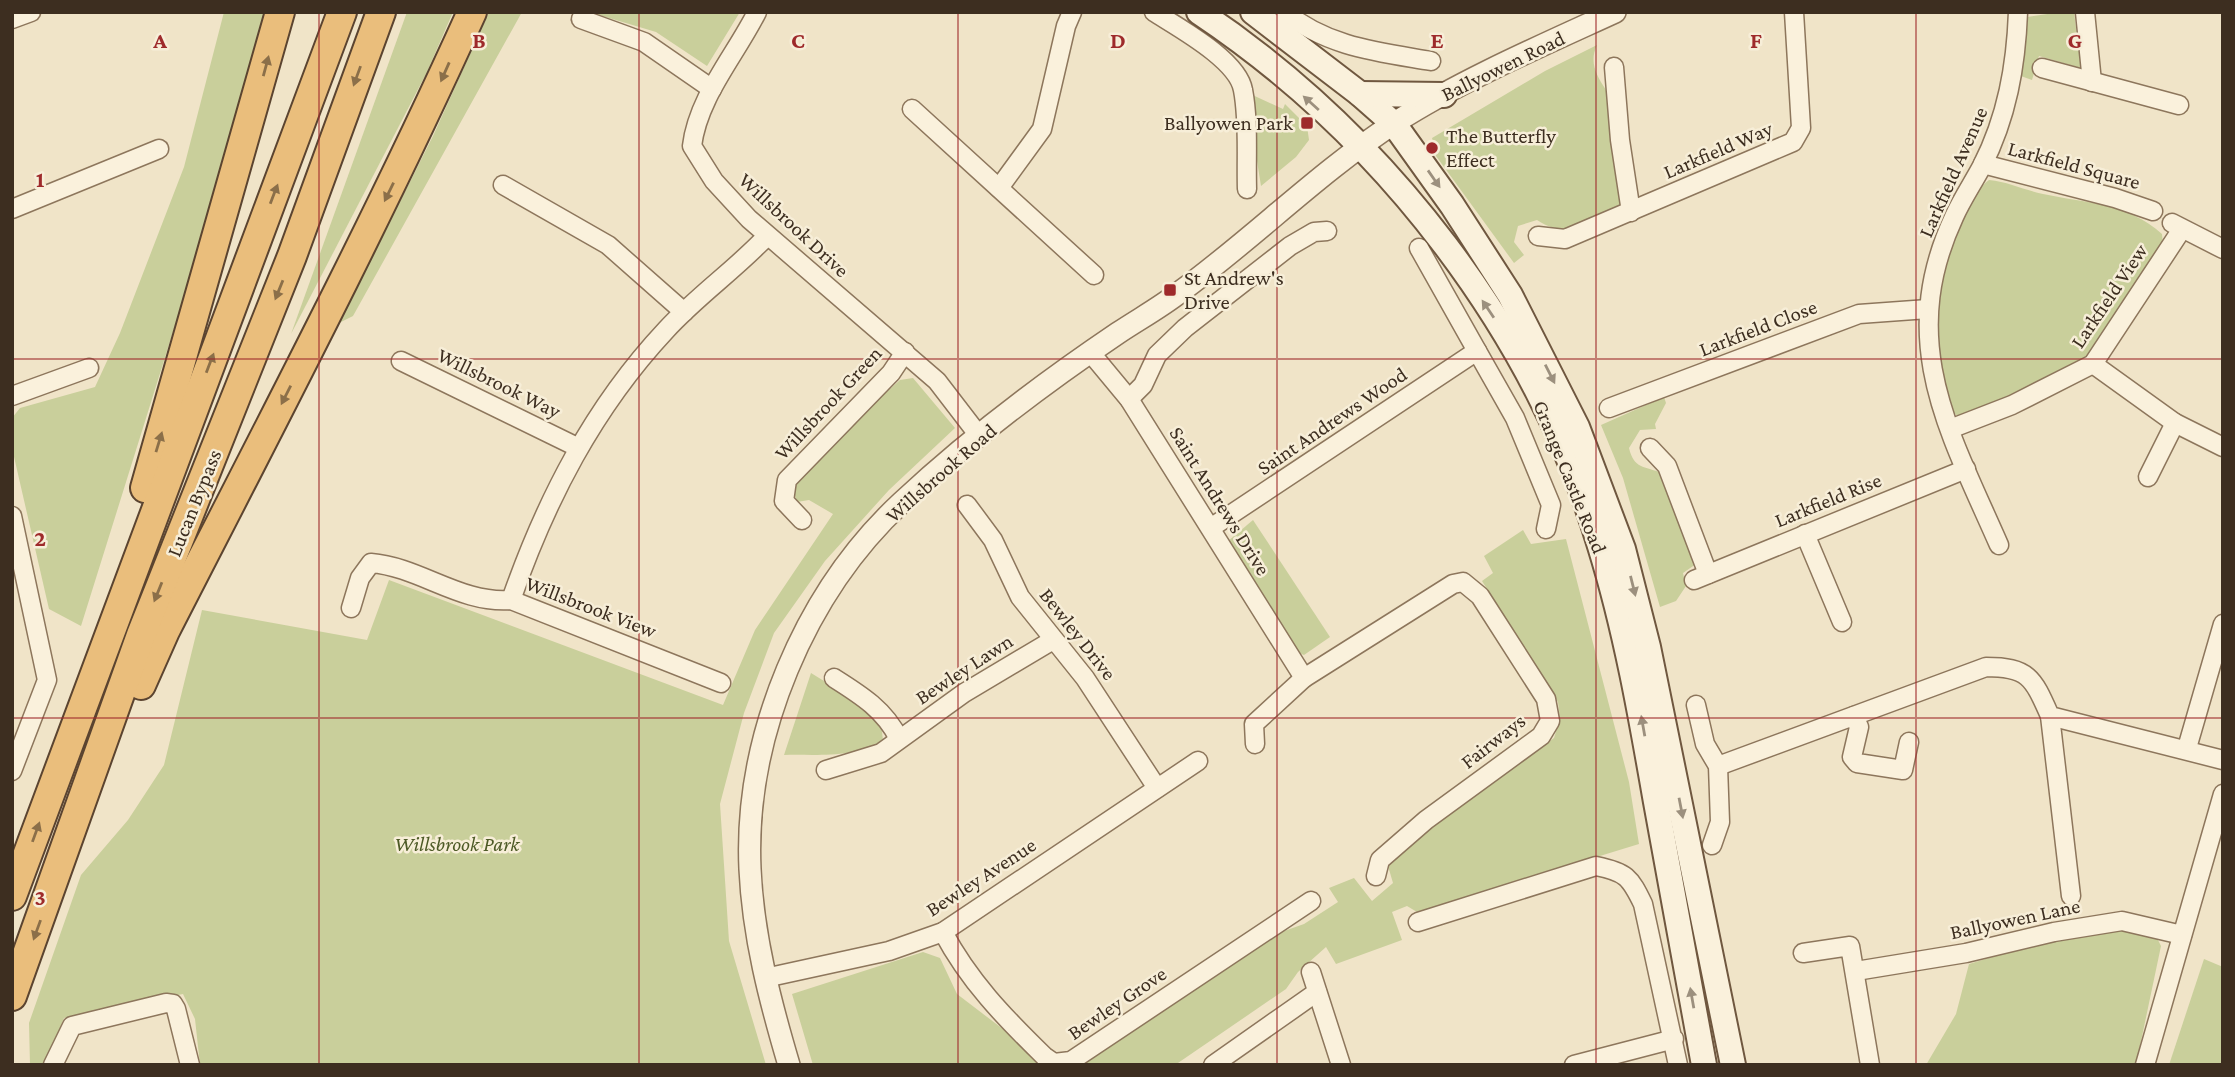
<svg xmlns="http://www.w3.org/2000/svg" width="2235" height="1077" viewBox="0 0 2235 1077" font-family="'Crimson Pro',serif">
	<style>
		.green { fill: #c9cf9b }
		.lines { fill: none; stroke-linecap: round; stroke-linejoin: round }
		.minor-casing { stroke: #8d765c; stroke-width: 21 }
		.tertiary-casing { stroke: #8d765c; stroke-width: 24 }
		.secondary-casing { stroke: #6f573f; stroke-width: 28 }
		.trunk-casing { stroke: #5b4430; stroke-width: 32 }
		.minor { stroke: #faf1dc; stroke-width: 18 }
		.tertiary { stroke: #faf1dc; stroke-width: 21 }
		.secondary { stroke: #faf1dc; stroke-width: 24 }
		.trunk { stroke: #eabe7c; stroke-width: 28 }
		.oneway { fill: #8b6f49 }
		.oneway2 { fill: #9c907e }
		.grid { fill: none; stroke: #9e2a2b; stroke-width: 2; stroke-opacity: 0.55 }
		.poi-dot { fill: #9e2a2b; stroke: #f7eed8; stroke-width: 2.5 }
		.labels { text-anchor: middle; stroke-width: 5; stroke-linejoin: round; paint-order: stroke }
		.street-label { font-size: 21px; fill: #3d2e20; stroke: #f7eed8 }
		.poi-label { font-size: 21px; fill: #3d2e20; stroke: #f7eed8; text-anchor: start }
		.park-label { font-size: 21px; font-style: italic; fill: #4d5a26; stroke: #f7eed8 }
		.grid-label { font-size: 23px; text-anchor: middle; font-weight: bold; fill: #9e2a2b; stroke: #f7eed8; stroke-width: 5; stroke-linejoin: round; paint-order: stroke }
	</style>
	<rect width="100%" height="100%" fill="#f0e4c8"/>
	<g class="green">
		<path d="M224 12H265L223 172 81 626 49 609 12 448V418L20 408 95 387 120 333 184 167Z"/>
		<path d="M407 12H453L427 72 291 334Z"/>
		<path d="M489 12H522L353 316 339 323 433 136Z"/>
		<path d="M589 12H740L707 66 656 32Z"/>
		<path d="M2061 12H2074L2081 68 2039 56 2032 80 2018 75 2027 17Z"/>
		<path d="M1597 45C1589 62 1596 75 1606 90L1620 206C1589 221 1569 241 1537 220L1518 226 1514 242 1524 255 1514 263 1436 156 1432 138 1545 71Z"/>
		<path d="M1246 92 1283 109 1285 104 1307 126 1309 140 1296 157 1261 186Z"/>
		<path d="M1989 180C2009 182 2024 190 2043 194 2085 203 2128 203 2162 234L2163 246 2089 355 2065 373 1961 418C1946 410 1943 388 1941 371 1939 356 1934 338 1935 323 1937 289 1961 200 1989 180Z"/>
		<path d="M913 378 955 428 889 490 825 561 774 633 744 713 720 804 729 941 766 1065H200L195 1019 183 994 64 1018 45 1065H30L29 1023 81 875 128 820 164 765 202 610 367 640 389 580 723 705 755 630 833 514 809 500 797 502C795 496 793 492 796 486 804 462 878 400 900 380Z"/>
		<path d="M1664 397 1666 403 1655 424 1656 429 1640 430 1629 448C1634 469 1644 466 1662 473L1696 564 1683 573 1686 586 1676 601 1660 607 1623 478 1601 425Z"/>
		<path d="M1253 520 1330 637 1304 655 1297 652 1227 542Z"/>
		<path d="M1523 530 1531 544 1566 539 1629 782 1639 844 1417 912 1407 906 1392 912 1402 940 1336 964 1326 947 1298 972 1286 989 1175 1065H1069L1267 937 1304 924 1338 902 1329 888 1354 878 1372 901 1393 883 1388 866 1438 821 1554 738 1560 719 1558 702 1482 581 1493 573 1484 556Z"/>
		<path d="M811 673 866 707 881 724 883 740C854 759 817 754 784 755Z"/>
		<path d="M2127 930 2157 938 2161 946 2136 1065H1926L1956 1014 1969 964 2058 937Z"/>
		<path d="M923 952 940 958 957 994 1050 1065H813L792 994Z"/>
		<path d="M2204 959 2223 967V1065H2169Z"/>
	</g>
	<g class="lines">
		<g class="minor-casing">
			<g id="minor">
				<path d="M757 12C735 56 698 97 692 146L714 181 749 219 937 381 980 437"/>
				<path d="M1154 12C1179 28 1238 60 1243 90 1249 121 1246 157 1247 189"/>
				<path d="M1285 12C1327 47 1379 52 1431 61"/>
				<path d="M2085 12 2092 82"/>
				<path d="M12 19 31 12"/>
				<path d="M581 19 644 42 712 89"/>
				<path d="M1614 67 1620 140 1631 212"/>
				<path d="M2042 68 2179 105"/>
				<path d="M912 109 1094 275"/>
				<path d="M1983 164 2115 198 2153 211"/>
				<path d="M503 185 608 245 684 312"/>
				<path d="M999 188 1042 129 1066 26 1072 12"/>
				<path d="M12 209 159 149"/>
				<path d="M2172 223 2223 249"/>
				<path d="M1538 236 1565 239 1793 142 1801 128 1794 12"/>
				<path d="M1477 351 1515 418 1551 505 1546 529"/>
				<path d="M1090 352 1129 399 1304 678 1453 584 1463 582 1480 596 1546 699 1550 721 1541 736 1426 820 1380 860 1376 876"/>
				<path d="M401 361 577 447"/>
				<path d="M2093 364 2175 423 2223 447"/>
				<path d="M12 396 89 368"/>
				<path d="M1129 399 1143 385 1157 355 1185 328 1290 246 1314 232 1327 231"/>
				<path d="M1609 408 1859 314 1928 309"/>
				<path d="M1950 429 2012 405 2093 364 2182 229"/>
				<path d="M1650 448 1667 466 1708 574"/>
				<path d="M2148 477 2175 423"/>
				<path d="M967 505 993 540 1020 597 1085 678 1157 788"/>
				<path d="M12 516 47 680 12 771"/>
				<path d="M802 520 784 501 787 480 891 373 905 352"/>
				<path d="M1212 527 1477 351 1419 248"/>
				<path d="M1805 534 1842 622"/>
				<path d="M1999 545C1949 431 1896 342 1954 217 1962 199 1973 183 1982 166 2007 117 2016 66 2018 12"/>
				<path d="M1694 580 1966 469"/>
				<path d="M511 600C546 500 593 408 666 330 697 296 736 269 767 236"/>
				<path d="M351 608 360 578 371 563C420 567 460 604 511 600L721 683"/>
				<path d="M834 678C861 695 885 710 899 739"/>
				<path d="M1696 705 1705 744 1718 766 1720 822 1712 845"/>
				<path d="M1854 716 1859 727 1852 757 1857 763 1903 770 1909 742"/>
				<path d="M2050 716 2071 896"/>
				<path d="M1255 744 1254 724 1304 678"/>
				<path d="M2187 748 2223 624"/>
				<path d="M1718 766 1986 667C2029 667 2033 678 2050 716L2223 760"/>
				<path d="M826 770 881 753 964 693 1053 640"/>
				<path d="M1418 922 1596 866C1626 872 1630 877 1643 904L1678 1065"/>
				<path d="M943 932C969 981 1004 1017 1044 1056L1054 1063 1071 1061 1311 901"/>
				<path d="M1803 953 1850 946 1870 1065"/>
				<path d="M1856 971 1966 953 2054 932 2122 921 2182 935"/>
				<path d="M1311 972 1341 1065"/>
				<path d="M765 978 889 951 943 932 1198 761"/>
				<path d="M53 1065 72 1026 166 1003 173 1004 176 1009 190 1065"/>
				<path d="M1213 1065 1317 992"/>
				<path d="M1574 1065 1674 1039"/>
				<path d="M2145 1065 2223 794"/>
			</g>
		</g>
		<g class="tertiary-casing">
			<path id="tertiary" d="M789 1065C770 1001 753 936 750 869 744 736 805 592 902 502 965 443 1047 381 1118 333 1139 319 1161 307 1180 292 1254 238 1319 172 1396 122 1462 80 1543 45 1615 12"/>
		</g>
		<g class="secondary-casing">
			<g id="secondary">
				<path d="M1199 12C1385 136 1536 332 1600 546 1626 630 1641 716 1656 802 1672 889 1688 977 1704 1065"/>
				<path d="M1253 12 1360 94 1394 124 1452 205 1510 295 1577 427 1623 549 1648 647 1733 1065"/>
				<path d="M1360 94 1444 95"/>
			</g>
		</g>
		<g class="trunk-casing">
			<g id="trunk">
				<path d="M145 488 280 12"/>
				<path d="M141 685 165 631C270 426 377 222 472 12"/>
				<path d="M12 896 342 12"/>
				<path d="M12 996 141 635 292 256 381 12"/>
			</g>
		</g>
		<use href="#minor" class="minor"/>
		<use href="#tertiary" class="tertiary"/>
		<use href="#secondary" class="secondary"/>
		<use href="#trunk" class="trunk"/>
	</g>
	<defs><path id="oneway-solid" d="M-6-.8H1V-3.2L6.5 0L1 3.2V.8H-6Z" transform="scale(1.75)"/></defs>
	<g class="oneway">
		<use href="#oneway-solid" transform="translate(266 66) rotate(-75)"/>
		<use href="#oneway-solid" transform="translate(445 72) rotate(114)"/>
		<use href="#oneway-solid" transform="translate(357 76) rotate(110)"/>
		<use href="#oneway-solid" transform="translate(389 192) rotate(116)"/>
		<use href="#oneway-solid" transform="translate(274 194) rotate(-69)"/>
		<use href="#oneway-solid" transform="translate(279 290) rotate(112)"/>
		<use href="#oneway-solid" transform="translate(210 363) rotate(-69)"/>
		<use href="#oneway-solid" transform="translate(286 395) rotate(117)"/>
		<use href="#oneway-solid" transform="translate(159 442) rotate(-73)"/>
		<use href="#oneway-solid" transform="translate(158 592) rotate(112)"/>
		<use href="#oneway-solid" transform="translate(36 832) rotate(-70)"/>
		<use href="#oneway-solid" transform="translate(37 930) rotate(110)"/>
	</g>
	<g class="oneway2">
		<use href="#oneway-solid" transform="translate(1311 103) rotate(-138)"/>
		<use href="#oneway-solid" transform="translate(1434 179) rotate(55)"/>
		<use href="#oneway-solid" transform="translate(1488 309) rotate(-124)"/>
		<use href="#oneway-solid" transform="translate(1550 374) rotate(63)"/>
		<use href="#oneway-solid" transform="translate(1633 586) rotate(76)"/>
		<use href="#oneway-solid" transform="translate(1643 726) rotate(-100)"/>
		<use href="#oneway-solid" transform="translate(1681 808) rotate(79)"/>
		<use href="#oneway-solid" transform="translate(1692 998) rotate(-100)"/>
	</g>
	<path class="grid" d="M319 12V1065M639 12V1065M958 12V1065M1277 12V1065M1596 12V1065M1916 12V1065M12 359H2223M12 718H2223"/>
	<g class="poi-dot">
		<rect x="1300" y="116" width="14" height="14" rx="3.5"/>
		<circle cx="1432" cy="148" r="7"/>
		<rect x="1163" y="283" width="14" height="14" rx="3.5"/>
	</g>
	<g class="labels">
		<g class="street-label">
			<text transform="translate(1503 66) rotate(-26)" y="7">Ballyowen Road</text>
			<text transform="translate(1718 150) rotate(-23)" y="7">Larkfield Way</text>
			<text transform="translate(2074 165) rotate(15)" y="7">Larkfield Square</text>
			<text transform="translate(1953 172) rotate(-66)" y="7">Larkfield Avenue</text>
			<text transform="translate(794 225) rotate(43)" y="7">Willsbrook Drive</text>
			<text transform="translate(2109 296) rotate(-56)" y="7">Larkfield View</text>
			<text transform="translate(1758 328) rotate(-21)" y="7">Larkfield Close</text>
			<text transform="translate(499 383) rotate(26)" y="7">Willsbrook Way</text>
			<text transform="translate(828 403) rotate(-47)" y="7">Willsbrook Green</text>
			<text transform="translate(1332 421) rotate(-34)" y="7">Saint Andrews Wood</text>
			<text transform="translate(941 473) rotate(-41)" y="7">Willsbrook Road</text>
			<text transform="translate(1570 477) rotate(68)" y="7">Grange Castle Road</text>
			<text transform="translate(1828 500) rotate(-22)" y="7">Larkfield Rise</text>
			<text transform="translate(1220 501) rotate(58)" y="7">Saint Andrews Drive</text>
			<text transform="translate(194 503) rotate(-68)" y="7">Lucan Bypass</text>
			<text transform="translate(591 607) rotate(21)" y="7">Willsbrook View</text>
			<text transform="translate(1078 634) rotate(52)" y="7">Bewley Drive</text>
			<text transform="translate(964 669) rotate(-33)" y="7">Bewley Lawn</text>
			<text transform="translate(1493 741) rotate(-38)" y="7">Fairways</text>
			<text transform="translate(981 877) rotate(-33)" y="7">Bewley Avenue</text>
			<text transform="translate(2015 919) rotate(-12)" y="7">Ballyowen Lane</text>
			<text transform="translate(1117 1003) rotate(-34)" y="7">Bewley Grove</text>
		</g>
		<g class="poi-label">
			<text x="1293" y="130" text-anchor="end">Ballyowen Park</text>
			<text x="1446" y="143">The Butterfly<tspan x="1446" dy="24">Effect</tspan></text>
			<text x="1184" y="285">St Andrew's<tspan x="1184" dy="24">Drive</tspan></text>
		</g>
		<g class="park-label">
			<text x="457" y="851">Willsbrook Park</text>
		</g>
	</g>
	<g class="grid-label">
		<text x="160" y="48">A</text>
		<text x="479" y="48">B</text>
		<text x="798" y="48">C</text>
		<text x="1118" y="48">D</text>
		<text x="1437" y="48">E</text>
		<text x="1756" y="48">F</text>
		<text x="2075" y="48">G</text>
		<text x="40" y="187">1</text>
		<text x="40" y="546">2</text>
		<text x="40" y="905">3</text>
	</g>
	<rect width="2235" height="1077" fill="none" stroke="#3d2e20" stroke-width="28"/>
</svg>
